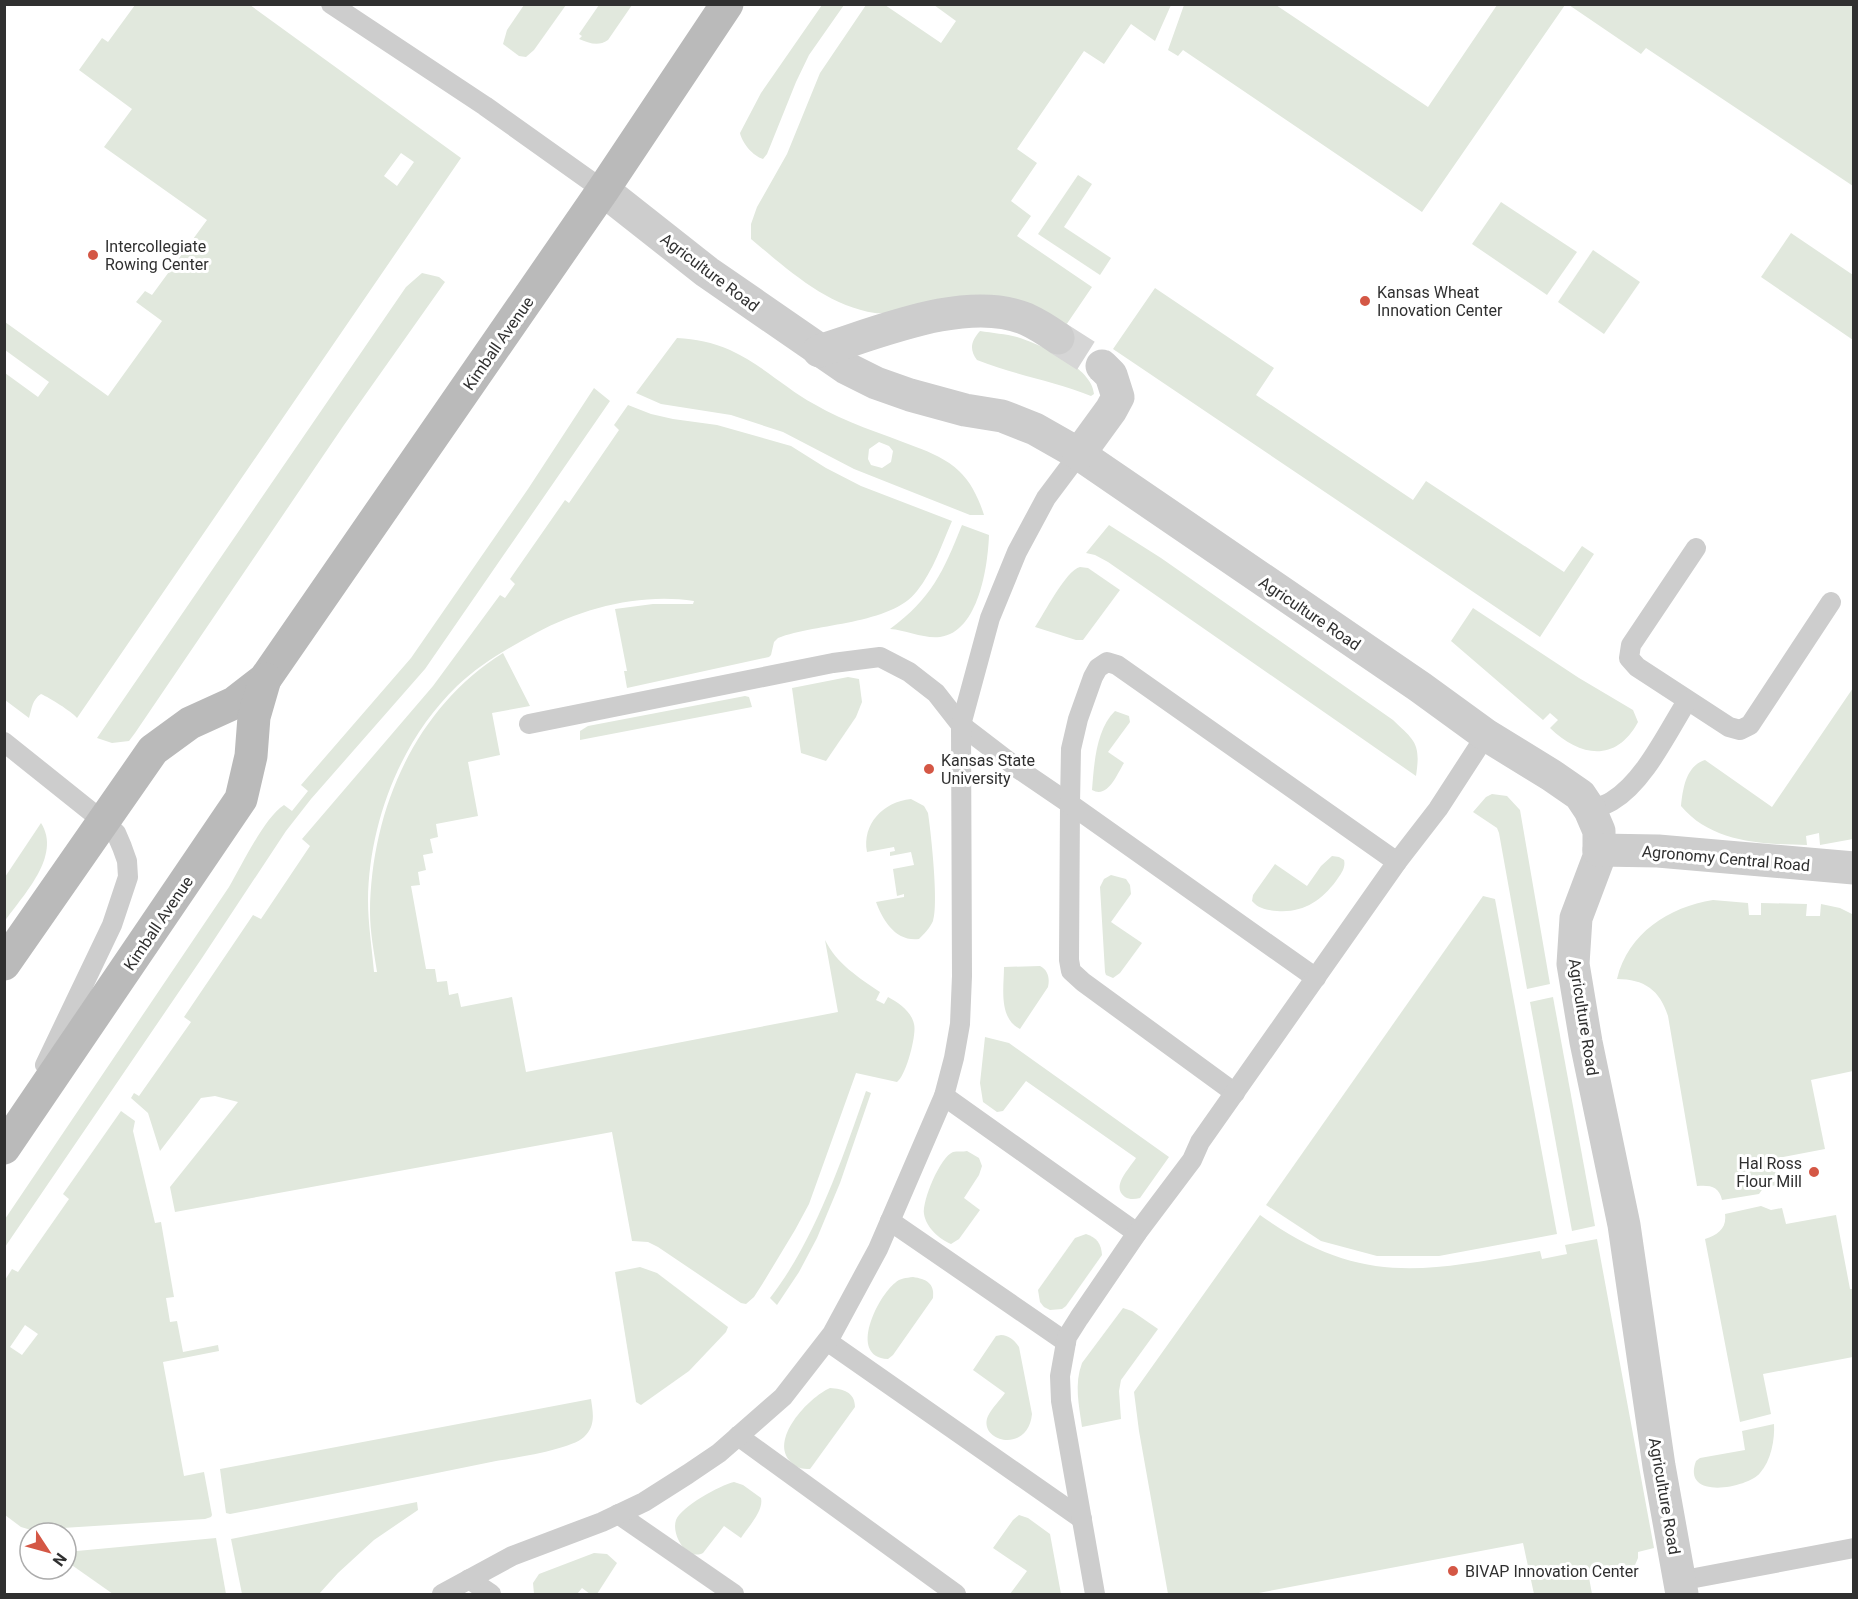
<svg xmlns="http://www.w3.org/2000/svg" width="1858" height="1599" viewBox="0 0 1858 1599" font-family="Roboto,sans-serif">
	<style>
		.green { fill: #e1e8dd; fill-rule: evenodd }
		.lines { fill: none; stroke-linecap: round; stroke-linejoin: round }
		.street-tunnel { stroke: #d6d6d6; stroke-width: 33; stroke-dasharray: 33 16; stroke-linecap: butt }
		.lane { stroke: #cdcdcd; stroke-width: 20 }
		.street { stroke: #cdcdcd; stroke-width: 33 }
		.secondary { stroke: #bababa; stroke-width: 33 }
		.poi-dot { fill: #d45745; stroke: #fff; stroke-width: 2 }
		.labels { text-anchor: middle; stroke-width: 6; stroke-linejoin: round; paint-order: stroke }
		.poi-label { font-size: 16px; fill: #303030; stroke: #fff; text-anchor: start }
		.street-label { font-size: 16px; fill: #303030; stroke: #fff }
	</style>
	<rect width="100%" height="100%" fill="#fff"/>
	<g class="green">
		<path d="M1759 4 1853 5V186L1646 48 1641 54 1569 5Z"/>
		<path d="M135 5H250L461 158 77 718C71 711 50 698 41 694 32 700 32 708 29 718L5 700V373L38 397 49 382 5 350V322L108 396 162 321 136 302 145 291 152 295 207 220 104 147 132 109 79 70 102 38 108 42ZM401 153 414 162 397 186 384 176Z"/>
		<path d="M524 5H566L534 50 526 57 519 56 503 44 507 30Z"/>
		<path d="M599 5H632L608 40C598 47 589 43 579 39L582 36 579 34Z"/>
		<path d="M822 5H844L809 55 796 82 767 154 763 159C753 156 742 143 740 133L761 93Z"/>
		<path d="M866 5H885L941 43 956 21 934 5H1171L1155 41 1131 24 1104 64 1084 51 1017 149 1037 163 1011 201 1031 216 1017 236 1092 287 1062 331 899 312C891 312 882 314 875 313 827 306 787 269 751 239V224L757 207 787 154 820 73Z"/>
		<path d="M1184 5H1276L1428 107 1497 5H1565L1422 212 1183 50 1178 56 1168 50Z"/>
		<path d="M1078 175 1092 184 1064 227 1111 258 1100 275 1038 234Z"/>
		<path d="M1501 202 1577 252 1547 295 1472 244Z"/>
		<path d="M1791 233 1853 275V340L1761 277Z"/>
		<path d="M1593 250 1640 282 1604 334 1558 302Z"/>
		<path d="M422 273 439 277 445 282 344 425 135 733 129 741 112 743 97 738 406 287Z"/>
		<path d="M1155 288 1274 368 1256 395 1413 500 1426 481 1564 572 1582 546 1594 554 1540 637 1113 349Z"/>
		<path d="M980 331C992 333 1006 334 1017 337 1040 344 1093 368 1094 394L1091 396C1054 381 1014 375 977 360 969 349 971 341 980 331Z"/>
		<path d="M677 338C696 339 712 342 730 350 761 364 785 388 814 404 846 423 881 433 916 447 930 452 948 460 959 471 971 482 979 499 984 515H970L854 469 783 432 731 415 661 404 636 393ZM879 442 889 446 893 451 891 462 882 468 871 465 868 459 869 449Z"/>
		<path d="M594 388 610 401 425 669 311 799 286 831 202 958 5 1247V1219L229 887C242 865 264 818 284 805L292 811 308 791 301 785 411 658 528 489Z"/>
		<path d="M628 405 651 414 673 419 717 425 791 446 826 468 861 486 952 521C942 544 933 571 917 591 891 625 817 623 778 638L774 642 771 655 769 657 627 688 624 671H627L615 609 653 604H693L694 601C640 593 583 608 536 633 508 648 480 664 457 686 401 740 369 822 368 900 368 924 372 948 374 972H377C374 952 370 932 370 912 371 810 415 708 503 653L530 706 492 713 500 755 468 762 478 816 436 824 438 837 430 839 433 853 423 855 426 870 418 872 420 885 411 886 426 969H435L437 982 447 981 449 995 458 993 461 1007 512 997 526 1072 838 1012 825 940C837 964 858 977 880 992L876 1000 884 1004 888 997C899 1003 911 1011 914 1024 917 1034 906 1076 897 1082L856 1073 809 1204 795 1230 763 1283 754 1297 746 1304 741 1303 658 1247 648 1242 632 1241 612 1132 175 1212 170 1187 238 1102 215 1096 201 1098 160 1151 148 1113 131 1098 134 1093 139 1096 191 1022 184 1017 253 915 261 919 310 846 302 839 433 686 500 595 505 598 515 584 510 579 565 500 569 503 619 430 614 425Z"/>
		<path d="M962 525 989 535C988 565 979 632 940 637 924 639 906 630 890 629 932 598 943 572 962 525Z"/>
		<path d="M1109 525 1161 558 1393 720C1415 741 1421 743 1416 776L1108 562 1095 555 1086 553Z"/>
		<path d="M1080 567 1088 568 1120 590 1083 640H1076L1035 627C1044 614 1066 570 1080 567Z"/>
		<path d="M1473 608 1579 678 1633 710 1638 722C1616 763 1580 757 1550 728L1558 720 1550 713 1543 720 1451 641Z"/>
		<path d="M848 677 859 679 862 702 856 717 826 761 801 753 792 688Z"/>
		<path d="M1853 688V839L1820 845 1819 833 1806 836 1807 845C1762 844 1712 843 1681 806 1683 788 1686 766 1705 760L1772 807Z"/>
		<path d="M745 696 749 697 752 707 580 740V731L588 726Z"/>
		<path d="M1115 711 1129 716 1130 722 1108 752 1124 763C1117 774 1108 799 1092 790 1094 765 1096 729 1115 711Z"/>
		<path d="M1492 794 1507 796 1520 810 1550 984 1527 989 1499 833 1497 828 1473 812 1486 797Z"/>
		<path d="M911 799 924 806 928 813C931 832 939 905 933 921 930 928 924 934 919 939 896 942 883 921 876 902L904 897V894L897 896 893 869 914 865 911 852 890 856V852L895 851 894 847 867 852C862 824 883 802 911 799Z"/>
		<path d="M41 823C62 856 23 895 5 921V877Z"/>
		<path d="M1332 856 1339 857 1344 860C1346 868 1341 874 1336 881 1321 901 1303 913 1277 911 1267 910 1259 909 1252 901L1253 895 1275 864 1307 886 1321 866Z"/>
		<path d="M1111 875 1126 879 1130 885 1131 894 1111 922 1142 943 1120 973 1113 978 1106 975 1105 972 1100 887 1104 879Z"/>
		<path d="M1483 896 1495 899 1557 1234 1439 1256H1377L1321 1241 1266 1205Z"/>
		<path d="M1713 900 1748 903 1749 915H1761V903L1807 904 1806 916H1820L1821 904 1840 908 1854 915 1853 1071 1811 1080 1825 1149 1773 1159 1778 1185 1764 1187 1759 1194 1722 1200C1719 1186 1710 1185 1697 1186L1668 1016C1660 990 1644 979 1617 979 1628 933 1669 907 1713 900Z"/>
		<path d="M1040 966C1048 970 1050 978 1048 987L1020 1029C998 1018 1004 987 1004 967Z"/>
		<path d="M1553 997 1595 1226 1572 1231 1530 1002Z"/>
		<path d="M985 1037 1009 1043 1169 1157 1140 1198C1135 1199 1130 1200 1125 1197 1110 1187 1130 1168 1136 1158L1026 1081 1003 1111 997 1112 983 1102 980 1083Z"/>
		<path d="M866 1091 871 1093 840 1183 817 1238 799 1272 777 1305 770 1298C815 1240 842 1160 866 1091Z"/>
		<path d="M121 1111 135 1121 133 1131 155 1223 161 1222 174 1297 166 1298 170 1322 177 1321 183 1352 218 1345 219 1351 163 1362 184 1476 204 1472 212 1515 211 1517 205 1519 31 1530 21 1527 5 1515V1280L12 1269 18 1272 69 1199 63 1194ZM25 1325 38 1334 22 1355 10 1347Z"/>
		<path d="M967 1151 979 1158 982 1166 979 1175 964 1198 980 1210 959 1239 951 1244C939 1239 926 1227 924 1214 922 1201 940 1157 953 1152 957 1151 963 1152 967 1151Z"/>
		<path d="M1761 1206 1771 1210 1782 1208 1786 1224 1836 1215 1850 1289H1853V1357L1763 1374 1771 1414 1740 1422 1705 1239C1718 1235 1727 1228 1725 1214Z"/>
		<path d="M1260 1215C1361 1288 1427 1271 1540 1251L1542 1259 1567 1254 1565 1245 1597 1239 1654 1548 1638 1552V1558L1635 1565 1588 1572 1592 1594H1534L1523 1543 1253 1594H1168L1139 1431 1134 1392Z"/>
		<path d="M1086 1234C1097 1238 1101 1243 1102 1255L1066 1306 1062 1309 1050 1310 1044 1307 1040 1302 1038 1290 1075 1238Z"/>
		<path d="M640 1267 657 1273 728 1327 726 1332 689 1371 641 1405 636 1402 615 1272Z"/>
		<path d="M913 1277C926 1279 935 1283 933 1298L893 1355 888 1359C847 1357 878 1296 895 1283 900 1278 906 1278 913 1277Z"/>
		<path d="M1123 1308 1132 1311 1158 1329 1121 1380 1119 1391 1121 1419 1082 1427C1079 1405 1074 1384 1082 1363Z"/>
		<path d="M1001 1335C1009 1335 1015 1341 1019 1347L1032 1414C1028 1455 977 1441 988 1416 992 1408 1000 1400 1005 1393L973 1370 996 1336Z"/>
		<path d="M830 1388C843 1389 855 1392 855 1407L813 1465 810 1469C802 1469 797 1468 792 1463 767 1441 809 1397 830 1388Z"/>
		<path d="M591 1399C593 1413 596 1426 584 1437 572 1449 515 1458 496 1461 408 1479 319 1497 230 1514L226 1513 220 1469Z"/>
		<path d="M1774 1424C1775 1439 1771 1461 1760 1473 1748 1488 1681 1501 1696 1461L1700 1458 1745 1450 1742 1431Z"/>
		<path d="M734 1482 743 1485 761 1498C764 1511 748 1527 741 1538L724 1526 703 1553C687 1561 671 1535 676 1520 681 1507 720 1485 734 1482Z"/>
		<path d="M417 1502 418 1510 374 1540 338 1573 319 1594H242L231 1539Z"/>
		<path d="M1019 1515 1028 1518 1050 1534 1061 1594H1010L1027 1571 993 1548 1013 1520Z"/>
		<path d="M216 1538 226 1594H113L66 1561V1552Z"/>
		<path d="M594 1553 607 1554 617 1563 597 1594H590L582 1588 577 1594H534L533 1583 539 1574Z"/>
	</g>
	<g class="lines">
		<path class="street-tunnel" d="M1058 338 1102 366"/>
		<g class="lane">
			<path d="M331 4 485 106 603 190"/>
			<path d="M1696 548 1631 645 1629 658 1637 667 1729 727 1740 730 1750 725 1831 602"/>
			<path d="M529 724 833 663 880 657 909 672 936 693 961 725 1020 770 1070 804 1069 960 1071 971 1083 982 1235 1093"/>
			<path d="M4 742 104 822 116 833 122 847 127 861 128 877 112 925 45 1065"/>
			<path d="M1590 810C1598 807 1606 805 1612 801 1644 782 1667 733 1687 701"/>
			<path d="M1316 978 1070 804 1071 749 1078 719 1093 677 1098 668 1107 662 1117 665 1397 862"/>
			<path d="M944 1096 1137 1233"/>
			<path d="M890 1221 1066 1342"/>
			<path d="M827 1341 1082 1519"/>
			<path d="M738 1436 956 1594"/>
			<path d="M618 1514 734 1594"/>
			<path d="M469 1579 491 1594"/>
			<path d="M1679 1581 1854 1548"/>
			<path d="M442 1594 512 1556 602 1522 644 1502 688 1474 719 1453 783 1397 832 1334 878 1249 944 1096 954 1058 960 1024 962 976 961 725 990 618 1017 552 1046 498 1079 454"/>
			<path d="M1095 1594 1061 1401 1060 1376 1067 1337 1079 1318 1137 1233 1192 1160 1200 1142 1397 862 1438 809 1486 735"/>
		</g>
		<g class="street">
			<path d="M603 190 707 272 846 368 876 383 910 395 965 410 1002 416 1035 429 1079 454 1420 687 1486 735 1551 775 1580 795 1590 810 1599 831V857L1576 918 1573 964 1586 1042 1624 1225 1659 1466 1682 1594"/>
			<path d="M819 351C877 333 967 294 1026 319 1037 324 1048 331 1058 338"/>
			<path d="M1079 454 1111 410 1118 397 1111 375 1102 366"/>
			<path d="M1599 850 1658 851 1854 868"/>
		</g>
		<g class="secondary">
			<path d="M4 964 153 750 190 723 234 703 265 679 603 190 727 4"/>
			<path d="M4 1148 241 799 251 756 254 717 265 679"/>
		</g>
	</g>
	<g class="poi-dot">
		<circle cx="93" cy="255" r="6"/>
		<circle cx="1365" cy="301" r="6"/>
		<circle cx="929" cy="769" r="6"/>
		<circle cx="1814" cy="1172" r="6"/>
		<circle cx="1453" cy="1571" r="6"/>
	</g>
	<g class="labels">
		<g class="poi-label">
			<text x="105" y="252">Intercollegiate<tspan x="105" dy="18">Rowing Center</tspan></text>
			<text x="1377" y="298">Kansas Wheat<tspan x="1377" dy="18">Innovation Center</tspan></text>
			<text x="941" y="766">Kansas State<tspan x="941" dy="18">University</tspan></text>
			<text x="1802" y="1169" text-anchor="end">Hal Ross<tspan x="1802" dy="18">Flour Mill</tspan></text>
			<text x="1465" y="1577">BIVAP Innovation Center</text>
		</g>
		<g class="street-label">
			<text transform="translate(710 272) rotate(37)" y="6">Agriculture Road</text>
			<text transform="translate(498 343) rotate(-55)" y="6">Kimball Avenue</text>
			<text transform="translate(1310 613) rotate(34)" y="6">Agriculture Road</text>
			<text transform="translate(1726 858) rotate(5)" y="6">Agronomy Central Road</text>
			<text transform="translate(158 923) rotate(-56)" y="6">Kimball Avenue</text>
			<text transform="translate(1584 1017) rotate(81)" y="6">Agriculture Road</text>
			<text transform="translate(1665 1496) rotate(80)" y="6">Agriculture Road</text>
		</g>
	</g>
	<rect width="1858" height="1599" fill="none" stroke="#303030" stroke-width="12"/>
	<g transform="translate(48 1551) rotate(126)"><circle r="28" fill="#ffffff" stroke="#acacac" stroke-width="1.5"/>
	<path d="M0-4.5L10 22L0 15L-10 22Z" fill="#d45745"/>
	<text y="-9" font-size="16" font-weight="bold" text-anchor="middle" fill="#303030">N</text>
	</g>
</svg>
